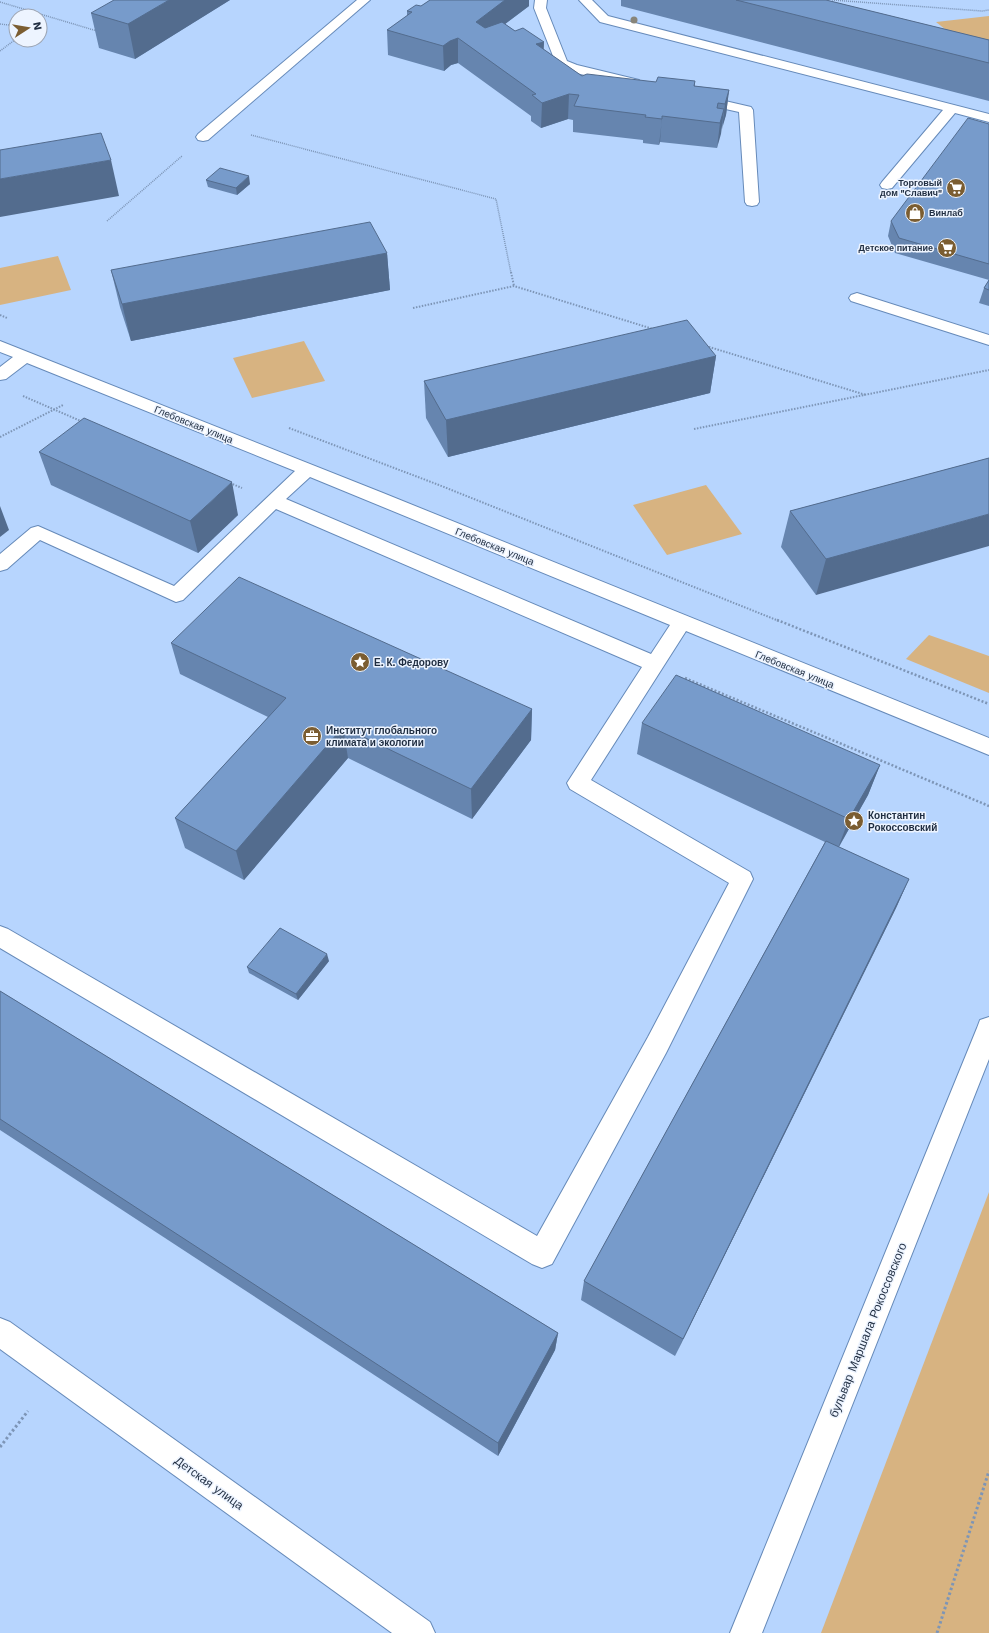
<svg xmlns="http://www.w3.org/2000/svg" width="989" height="1633" viewBox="0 0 989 1633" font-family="'Work Sans',sans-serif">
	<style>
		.green { fill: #d7b381 }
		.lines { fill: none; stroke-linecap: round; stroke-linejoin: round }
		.minor-casing { stroke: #668ab9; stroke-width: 2 }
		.path-far3 { stroke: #7d95b6; stroke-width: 1.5; stroke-dasharray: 1 1; stroke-linecap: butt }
		.path-far2 { stroke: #7d95b6; stroke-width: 2; stroke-dasharray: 1.5 1.5; stroke-linecap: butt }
		.path-far1 { stroke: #7d95b6; stroke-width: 2.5; stroke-dasharray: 2 2; stroke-linecap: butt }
		.path { stroke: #7d95b6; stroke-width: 3; stroke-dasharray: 2.5 2.5; stroke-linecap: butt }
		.minor { fill: #fff; fill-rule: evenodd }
		.tree { fill: #88857a }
		.wall { fill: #6685af }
		.shaded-wall { fill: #536c8e }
		.building { fill: #779bcb; stroke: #536c8e }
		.labels { text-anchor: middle; stroke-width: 3; stroke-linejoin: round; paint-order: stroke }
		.far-poi-label { font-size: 9px; font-weight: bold; fill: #1f2d41; stroke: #edf4ff; text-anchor: end }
		.street-label { font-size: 10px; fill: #1f2d41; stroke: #edf4ff }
		.poi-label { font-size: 10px; font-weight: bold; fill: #1f2d41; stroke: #edf4ff; text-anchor: start }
		.near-street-label { font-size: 12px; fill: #1f2d41; stroke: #edf4ff }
	</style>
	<rect width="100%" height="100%" fill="#b7d5fe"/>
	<g class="green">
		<path d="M989 16V40L950 33 936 22Z"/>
		<path d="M58 256 71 290 0 305V268Z"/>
		<path d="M304 341 325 381 252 398 233 358Z"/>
		<path d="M706 485 742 534 667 555 633 505Z"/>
		<path d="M929 635 989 656V693L906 659Z"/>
		<path d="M989 1192V1633H821Z"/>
	</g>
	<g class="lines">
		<g class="minor-casing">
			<g id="minor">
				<path d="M357 0H370L208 140 203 141 198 140 196 137 198 134Z"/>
				<path d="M535 0H547L546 8 567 61 577 65 639 80 641 83 639 86 634 87 568 71 557 66 534 8Z"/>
				<path d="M579 0H592L608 16 989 114V122L955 113 892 188 887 189 882 188 880 185 882 182 943 110 600 22Z"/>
				<path d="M699 95 751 107 753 110 759 202 757 205 752 206 747 205 745 202 739 112 694 102 692 99 694 96Z"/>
				<path d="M857 293 989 335V345L851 301 849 298 851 295Z"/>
				<path d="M0 341 383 493 989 738V755L686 631 591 780 750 872 753 879 666 1053 552 1264 542 1268 532 1264 0 948V926L8 929 537 1236 648 1037 729 883 570 789 567 783 642 667 276 509 183 600 176 602 40 540 7 569 0 571V554L31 528 38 526 174 586 295 471 27 363 6 379 0 380V367L13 357 0 352ZM310 477 670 625 651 654 286 499Z"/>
				<path d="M989 1017V1059L762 1633H730L977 1028 980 1020Z"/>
				<path d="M0 1318 10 1322 430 1622 435 1633H392L0 1349Z"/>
			</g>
		</g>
		<g class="path-far3">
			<path d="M832 0 982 11 989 10"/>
			<path d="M0 2 97 31"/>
			<path d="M0 24 16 26"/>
			<path d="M0 51 16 39"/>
			<path d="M251 135 496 199 511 273"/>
			<path d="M107 221 182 156"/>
		</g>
		<g class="path-far2">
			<path d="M511 272 514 286"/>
			<path d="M413 308 514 286 653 329"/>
			<path d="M0 315 7 318"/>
			<path d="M706 346 866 395"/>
			<path d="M23 396 83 422"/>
			<path d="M289 428 439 485 779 621"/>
			<path d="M694 429 989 370"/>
			<path d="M0 437 63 405"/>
			<path d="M230 483 242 488"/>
		</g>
		<g class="path-far1">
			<path d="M777 620 989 704"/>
			<path d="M685 678 989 806"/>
		</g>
		<g class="path">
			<path d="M0 1447 28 1411"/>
			<path d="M937 1633 989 1471"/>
		</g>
		<use href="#minor" class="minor"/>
	</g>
	<circle class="tree" cx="634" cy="20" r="3.5"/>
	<g class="wall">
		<path d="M230 0 135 59 99 48 91 13Z"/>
		<path d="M430 0H529V6L505 24 515 31 544 42 543 49 582 76 656 82 695 81V86L729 90 726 115 721 129 717 148 660 142 659 145 643 143V140L573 132V120L568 119 541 128 531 121V116L458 63 451 65 444 71 388 55 387 30 407 16V11L421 6Z"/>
		<path d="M621 0H826L989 40V101L621 6Z"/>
		<path d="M989 124V306L979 303 984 288 989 280 895 253 888 236 891 221Z"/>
		<path d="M206 180 250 184 237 195 208 187Z"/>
		<path d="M387 253 390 290 131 341 120 307 111 270Z"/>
		<path d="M716 356 710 393 448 457 426 418 424 381Z"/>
		<path d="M39 452 238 515 198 553 51 485Z"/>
		<path d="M989 458 816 595 781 547 790 511Z"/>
		<path d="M171 643 532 709 531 740 472 819 348 758 244 880 185 848 175 818 268 717 180 674Z"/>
		<path d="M642 723 880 765 868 795 839 847 909 879 896 908 675 1356 581 1300 584 1281 825 842 637 754Z"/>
		<path d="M329 961 298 1000 249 973 247 967Z"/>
		<path d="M0 991 558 1333 555 1350 498 1456 0 1130Z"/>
	</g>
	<g class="shaded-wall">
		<path d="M169 0H230L135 59 128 24Z"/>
		<path d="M505 0H529V6L476 46V22Z"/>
		<path d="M458 38V63L451 65 444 71 443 46 450 41Z"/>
		<path d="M544 42 543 67 536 44Z"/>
		<path d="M729 90 726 115 722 129 725 104Z"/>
		<path d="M569 94 568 119 541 128 542 103Z"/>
		<path d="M724 109 721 134 717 148 720 123Z"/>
		<path d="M662 116 660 142 659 145 662 119Z"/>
		<path d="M111 160 119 196 0 217V179Z"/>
		<path d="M249 176 250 184 237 195 236 188Z"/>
		<path d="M387 253 390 290 131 341 122 304Z"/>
		<path d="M716 356 710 393 448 457 446 420Z"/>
		<path d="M232 482 238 515 198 553 190 521Z"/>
		<path d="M0 506 9 530 0 537Z"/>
		<path d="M989 514V546L816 595 826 559Z"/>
		<path d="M532 709 531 740 472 819 471 789Z"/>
		<path d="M343 727 348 758 244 880 236 851Z"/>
		<path d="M880 765 868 795 838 848 849 819Z"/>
		<path d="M909 879 896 908 675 1356 683 1339Z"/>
		<path d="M327 954 329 961 298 1000 296 994Z"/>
		<path d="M558 1333 555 1350 498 1456V1443Z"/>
	</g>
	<g class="building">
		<path d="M114 0H169L128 24 91 13Z"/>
		<path d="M430 0H505L476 22 485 28 502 22 515 31 523 28 544 42 536 44 582 76 587 74 656 82 658 77 695 81 694 86 729 90 725 104 718 103 717 108 724 109 720 123 662 116V119L645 117 646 115 574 106 579 95 569 94 542 103 532 95 536 94 458 38 450 41 443 46 387 30 412 12 407 11 416 5 421 6Z"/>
		<path d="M736 0H826L989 40V63Z"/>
		<path d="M968 118 989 124V264L899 238 891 221Z"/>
		<path d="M101 133 111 160 0 179V150Z"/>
		<path d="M220 168 249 176 236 188 206 180Z"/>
		<path d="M370 222 387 253 122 304 111 270Z"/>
		<path d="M989 280V290L984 288Z"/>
		<path d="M687 320 716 356 446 420 424 381Z"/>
		<path d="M84 418 232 482 190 521 39 452Z"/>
		<path d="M989 458V514L826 559 790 511Z"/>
		<path d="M239 577 532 709 471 789 343 727 236 851 175 818 286 698 171 643Z"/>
		<path d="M676 675 880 765 849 819 642 723Z"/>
		<path d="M826 841 909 879 683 1339 584 1281Z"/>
		<path d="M280 928 327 954 296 994 247 967Z"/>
		<path d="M0 991 558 1333 498 1443 0 1119Z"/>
	</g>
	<defs>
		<g id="supermarket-disc" transform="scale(1)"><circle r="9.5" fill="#7b5d31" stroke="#edf4ff"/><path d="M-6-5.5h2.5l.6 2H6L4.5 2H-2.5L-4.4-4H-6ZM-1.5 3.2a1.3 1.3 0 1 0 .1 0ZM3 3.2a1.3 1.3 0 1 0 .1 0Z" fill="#fff"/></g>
		<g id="shop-disc" transform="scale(1)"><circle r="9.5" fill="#7b5d31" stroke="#edf4ff"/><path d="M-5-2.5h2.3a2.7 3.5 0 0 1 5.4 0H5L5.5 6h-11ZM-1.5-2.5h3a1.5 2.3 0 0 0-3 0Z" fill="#fff"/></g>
		<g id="sight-disc" transform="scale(1)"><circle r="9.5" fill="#7b5d31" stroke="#edf4ff"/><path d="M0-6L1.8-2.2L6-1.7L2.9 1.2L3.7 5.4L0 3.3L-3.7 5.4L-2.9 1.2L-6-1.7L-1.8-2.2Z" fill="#fff"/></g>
		<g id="office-disc" transform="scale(1)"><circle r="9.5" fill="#7b5d31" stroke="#edf4ff"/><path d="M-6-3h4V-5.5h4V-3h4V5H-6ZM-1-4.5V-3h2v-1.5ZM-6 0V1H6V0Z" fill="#fff"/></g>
	</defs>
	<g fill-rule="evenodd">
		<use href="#supermarket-disc" x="956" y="188"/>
		<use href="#shop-disc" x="915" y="213"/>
		<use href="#supermarket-disc" x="947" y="248"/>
		<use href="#sight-disc" x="360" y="662"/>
		<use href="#office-disc" x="312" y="736"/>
		<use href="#sight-disc" x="854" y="821"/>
	</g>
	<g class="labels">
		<g class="far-poi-label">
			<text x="942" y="186">Торговый<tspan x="942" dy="10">дом "Славич"</tspan></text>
			<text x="929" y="216" text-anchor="start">Винлаб</text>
			<text x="933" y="251">Детское питание</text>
		</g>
		<g class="street-label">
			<text transform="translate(194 424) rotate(22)" y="4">Глебовская улица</text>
			<text transform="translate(495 546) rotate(22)" y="4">Глебовская улица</text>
			<text transform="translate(795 669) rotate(22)" y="4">Глебовская улица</text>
		</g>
		<g class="poi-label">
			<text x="374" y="666">Е. К. Федорову</text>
			<text x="326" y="734">Институт глобального<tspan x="326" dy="12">климата и экологии</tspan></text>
			<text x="868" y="819">Константин<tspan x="868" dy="12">Рокоссовский</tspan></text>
		</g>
		<g class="near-street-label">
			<text transform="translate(868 1330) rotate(-68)" y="4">бульвар Маршала Рокоссовского</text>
			<text transform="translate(209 1483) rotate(36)" y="4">Детская улица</text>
		</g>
	</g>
	<g transform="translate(28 28) rotate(78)"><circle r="19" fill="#edf4ff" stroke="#9ba4b3"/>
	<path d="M0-3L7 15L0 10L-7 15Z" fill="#7b5d31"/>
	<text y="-6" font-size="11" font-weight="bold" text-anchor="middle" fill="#1f2d41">N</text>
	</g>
</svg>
